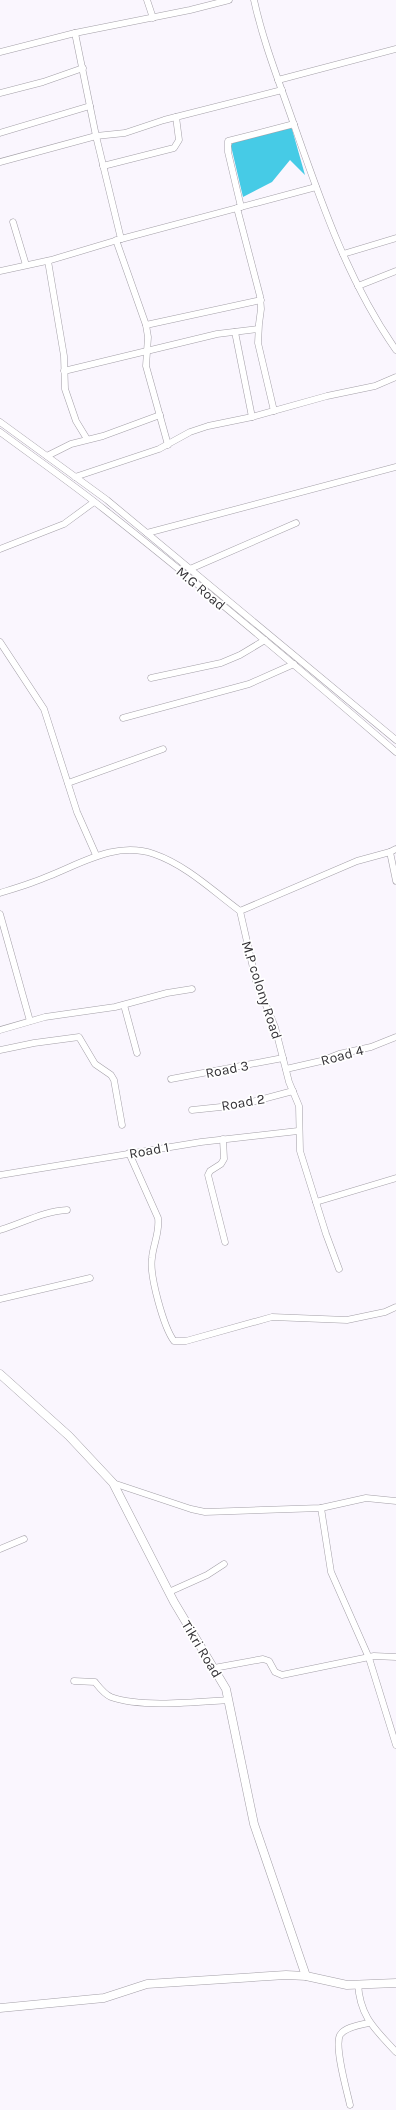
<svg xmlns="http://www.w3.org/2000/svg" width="396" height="2110" viewBox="0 0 396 2110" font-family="Karla,sans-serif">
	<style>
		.water { fill: #46cbe6 }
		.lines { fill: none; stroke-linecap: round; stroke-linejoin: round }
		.street-casing { stroke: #a39fa7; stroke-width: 7 }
		.secondary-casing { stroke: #a39fa7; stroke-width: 9 }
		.street { stroke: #fff; stroke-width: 6 }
		.secondary { stroke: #fff; stroke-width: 8 }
		.labels { text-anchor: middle; stroke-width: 3.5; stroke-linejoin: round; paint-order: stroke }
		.street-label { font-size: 14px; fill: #333135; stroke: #fff }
	</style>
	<rect width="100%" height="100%" fill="#faf6fe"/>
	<path class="water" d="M289 127 292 129 305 175 290 160 272 182 243 197 231 146 234 140Z"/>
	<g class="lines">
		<g class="street-casing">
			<g id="street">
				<path d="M147 0 153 18"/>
				<path d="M254 0C263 41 278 79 292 119 320 199 347 280 396 350"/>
				<path d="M75 33 96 136 121 239"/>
				<path d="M0 52 75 33 190 10 229 0"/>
				<path d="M278 80 396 49"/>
				<path d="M0 93 43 82 83 68"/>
				<path d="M0 133 90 106"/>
				<path d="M0 162 96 136 125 133 164 120 282 90"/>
				<path d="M103 166 174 148 179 140 176 117"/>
				<path d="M241 207 228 152V141L294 124"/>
				<path d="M237 208 260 296 261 309 259 324 258 343 274 411"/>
				<path d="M13 222 26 265"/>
				<path d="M116 240 146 325 148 337 146 366 168 445"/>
				<path d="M343 254 396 238"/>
				<path d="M48 261 64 356 65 389 76 421 87 439"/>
				<path d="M0 271 51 260 121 239 316 187"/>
				<path d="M358 286 396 271"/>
				<path d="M146 325 261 300"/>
				<path d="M235 332 252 417"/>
				<path d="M64 371 217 334 258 329"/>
				<path d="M0 422 107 500 396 740"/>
				<path d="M0 432C35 458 71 483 105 510 204 588 301 670 396 752"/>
				<path d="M47 456 71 444 103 436 160 415"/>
				<path d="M75 477 159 449 190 432 208 426 252 417 327 396 375 386 396 377"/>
				<path d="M147 533 396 467"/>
				<path d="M0 549 64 524 94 502"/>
				<path d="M190 569 296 523"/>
				<path d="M0 642 44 709 77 812 96 855"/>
				<path d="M151 678 221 663 240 655 265 640"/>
				<path d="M123 718 249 684 294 664"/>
				<path d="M68 783 163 749"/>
				<path d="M396 849 390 852 396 881"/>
				<path d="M0 893C16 888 33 883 49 876 82 863 116 841 154 854 186 865 213 891 240 911"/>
				<path d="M0 914 30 1021"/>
				<path d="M124 1005 137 1053"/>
				<path d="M0 1030 45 1017 115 1007 167 993 192 989"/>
				<path d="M0 1050 34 1043 79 1037 95 1064 111 1075 114 1080 122 1125"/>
				<path d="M286 1069 321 1061 339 1054 371 1047 396 1037"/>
				<path d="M171 1079 283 1058"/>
				<path d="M192 1110 240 1105 293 1091"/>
				<path d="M223 1139 224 1159 221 1164 210 1171 208 1175 225 1242"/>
				<path d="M129 1153 158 1218C160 1232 153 1245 152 1258 149 1275 164 1328 174 1341H186L272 1317 347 1320 385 1312 396 1307"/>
				<path d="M0 1175 201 1142 298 1131"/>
				<path d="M316 1202 396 1178"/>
				<path d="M0 1230C23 1223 44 1211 67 1210"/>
				<path d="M339 1269 326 1234 300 1151 299 1106 289 1082 275 1027 256 981 240 911 357 861 390 852"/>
				<path d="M0 1299 90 1278"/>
				<path d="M113 1483 191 1509 205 1512 321 1508 366 1498 396 1501"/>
				<path d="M321 1508 331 1572 369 1658 396 1745"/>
				<path d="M0 1549 24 1539"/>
				<path d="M169 1592 207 1575 224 1564"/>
				<path d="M214 1668 263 1659 269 1661 275 1672 282 1675 374 1656 396 1657"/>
				<path d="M74 1681 95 1682C99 1687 104 1694 111 1697 141 1708 196 1702 228 1700"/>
				<path d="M358 1984C360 2017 375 2029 396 2052"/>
				<path d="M350 2105C347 2091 334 2047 340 2035 345 2027 360 2025 368 2023"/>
			</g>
		</g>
		<g class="secondary-casing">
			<g id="secondary">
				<path d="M0 1374 69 1436 113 1483 174 1602 226 1689 254 1824 306 1976"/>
				<path d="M0 2008 104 1998 147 1984 286 1975 306 1976 347 1985 396 1983"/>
			</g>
		</g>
		<use href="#street" class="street"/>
		<use href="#secondary" class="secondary"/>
	</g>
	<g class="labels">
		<g class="street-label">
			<text transform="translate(201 588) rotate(40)" y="5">M.G Road</text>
			<text transform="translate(262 990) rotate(72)" y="5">M.P colony Road</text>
			<text transform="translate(342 1055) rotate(-15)" y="5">Road 4</text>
			<text transform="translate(227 1069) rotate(-11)" y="5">Road 3</text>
			<text transform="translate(243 1102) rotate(-10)" y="5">Road 2</text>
			<text transform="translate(149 1150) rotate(-10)" y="5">Road 1</text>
			<text transform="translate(202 1649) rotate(59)" y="5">Tikri Road</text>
		</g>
	</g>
</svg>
